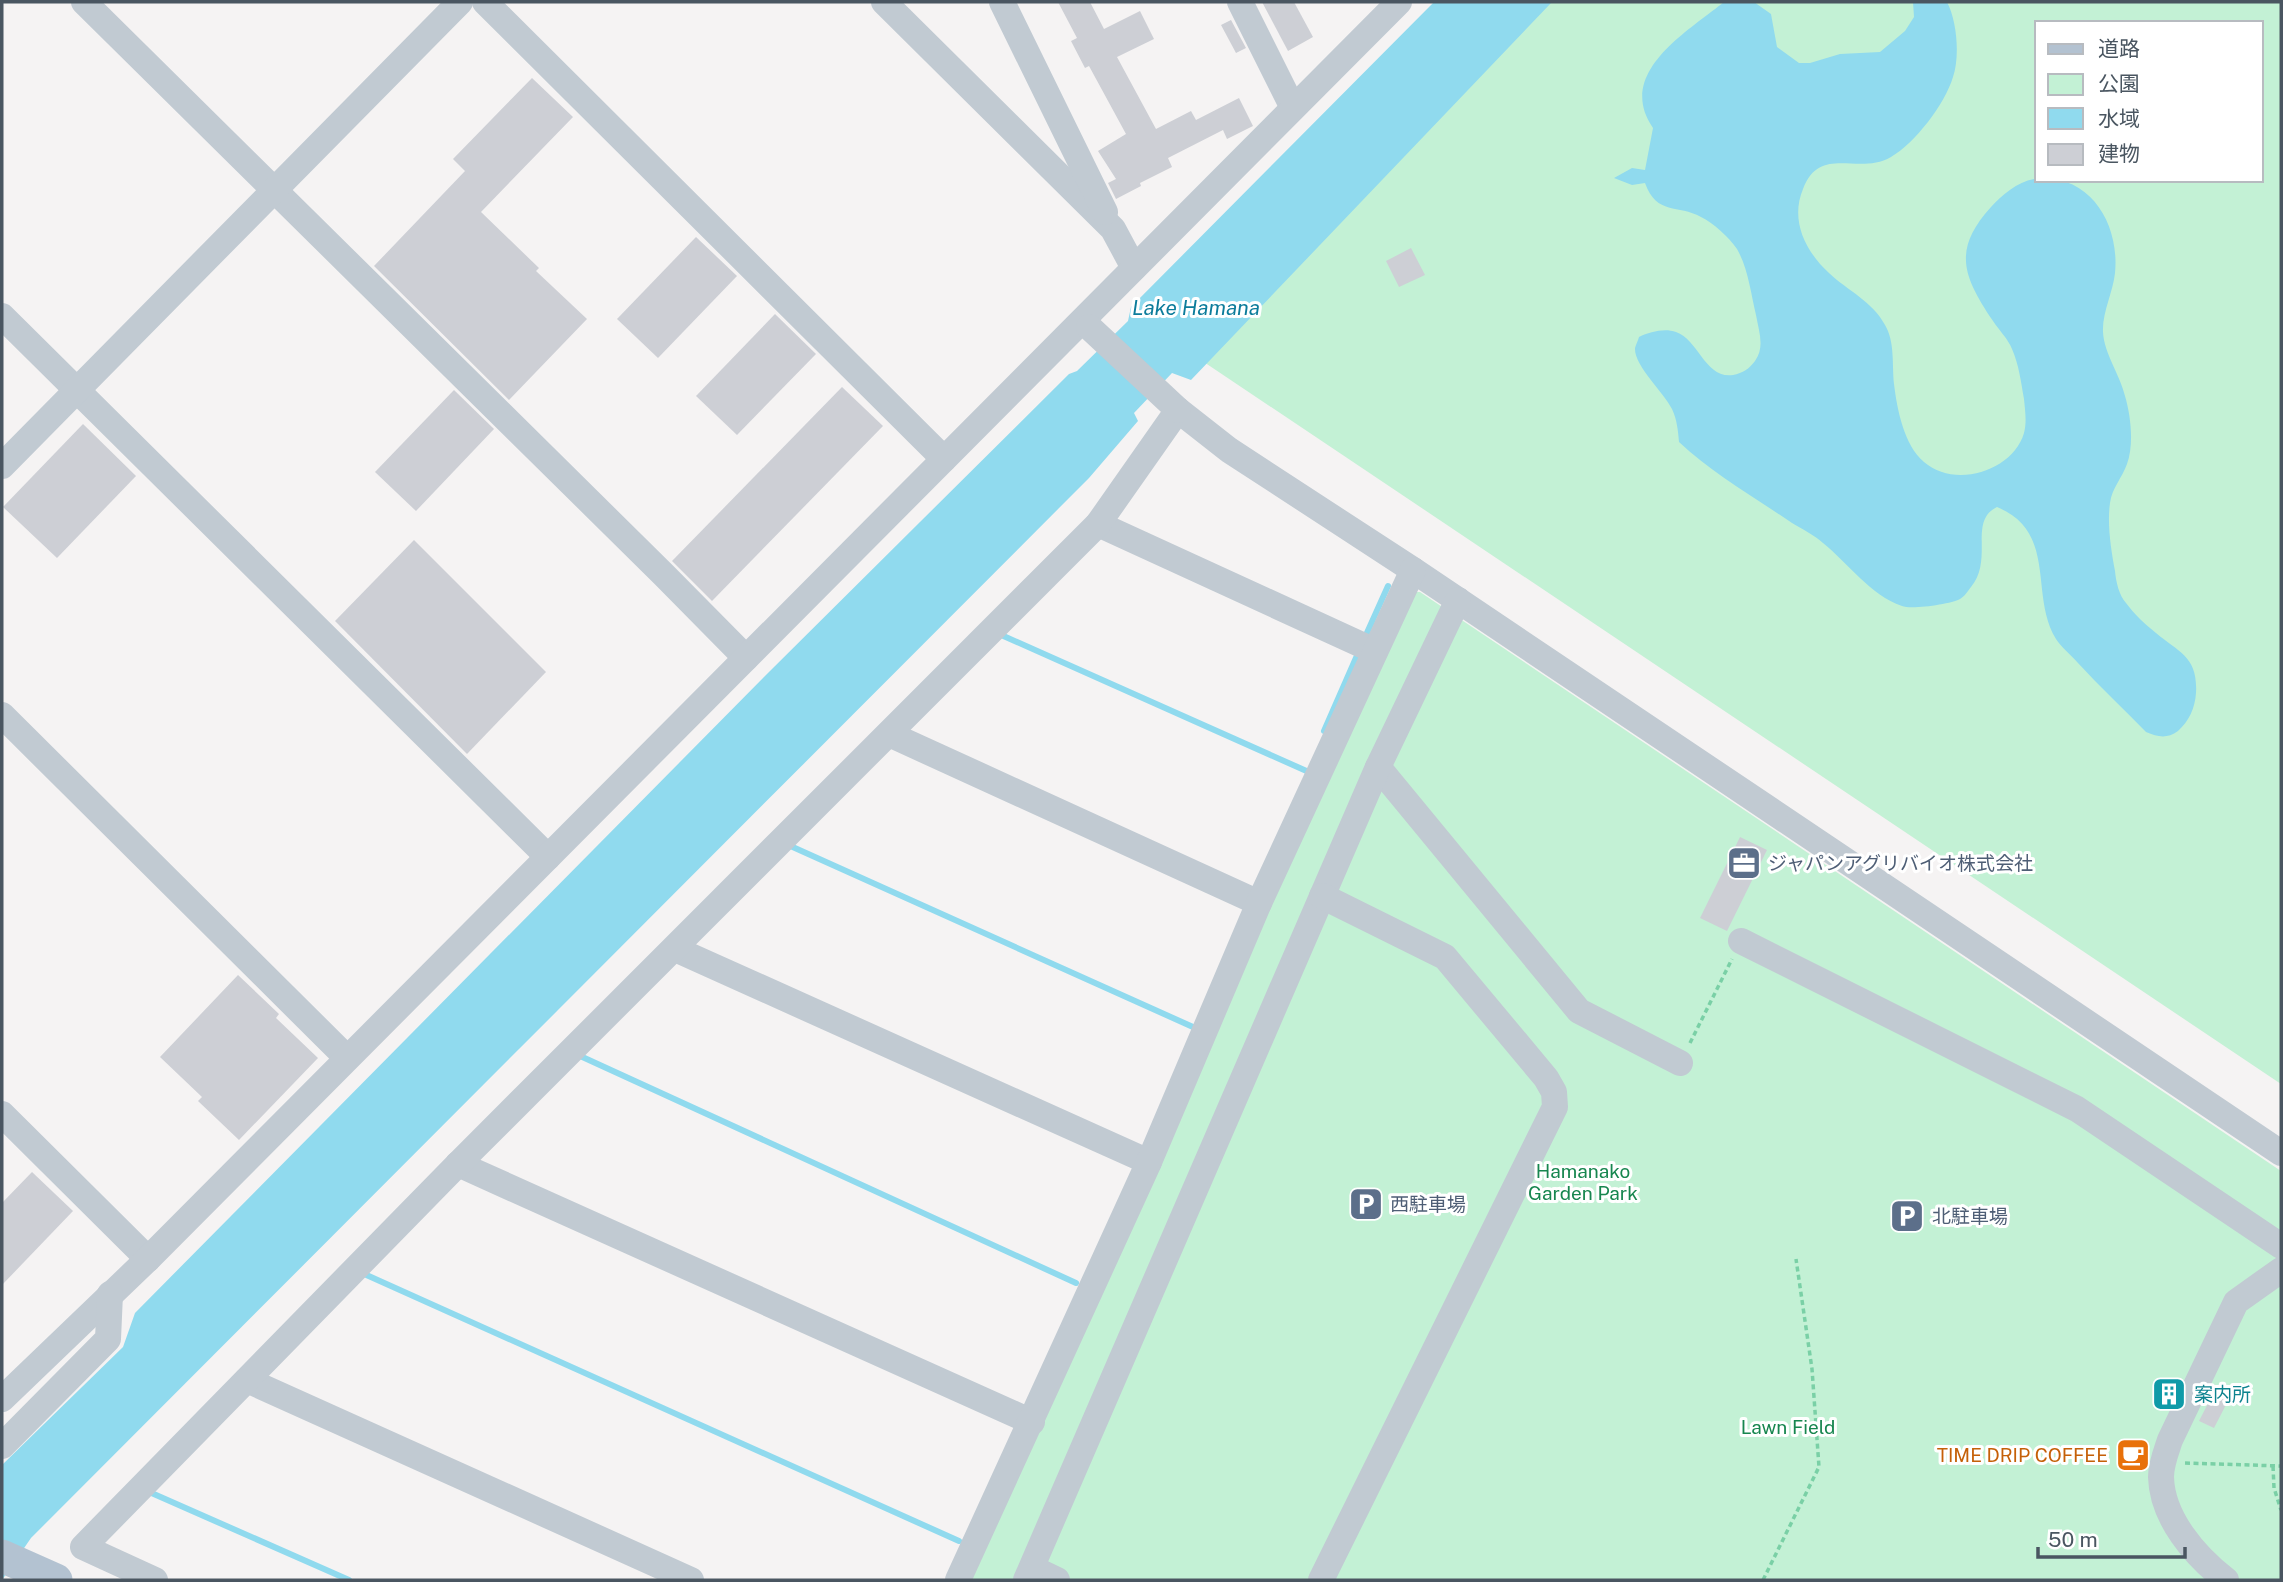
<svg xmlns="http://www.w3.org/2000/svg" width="2283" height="1582" viewBox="0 0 2283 1582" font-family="'Public Sans','Noto Sans JP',sans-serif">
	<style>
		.green { fill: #c3f1d5; fill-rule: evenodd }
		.water { fill: #90daee }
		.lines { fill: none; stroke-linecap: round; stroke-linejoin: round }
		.stream { stroke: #90daee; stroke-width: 6 }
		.building { fill: #cdcfd5 }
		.path { stroke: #7ad0a6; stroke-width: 3.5; stroke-dasharray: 5 3.5; stroke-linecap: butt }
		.minor { stroke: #c1cad2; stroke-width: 26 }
		.major { stroke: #b3c2d1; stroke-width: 33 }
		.minor-bridge { stroke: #c1cad2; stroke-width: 26 }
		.labels { text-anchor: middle; stroke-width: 6; stroke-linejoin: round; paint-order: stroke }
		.service-label { font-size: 19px; fill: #4e5e75; stroke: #fff; text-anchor: start }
		.park-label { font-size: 19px; fill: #17864f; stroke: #fff }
		.culture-label { font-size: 19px; fill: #0d838f; stroke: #fff; text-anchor: start }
		.food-label { font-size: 19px; fill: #c56008; stroke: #fff; text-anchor: end }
		.water-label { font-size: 21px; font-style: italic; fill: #0c7c9b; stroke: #fff }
	</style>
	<rect width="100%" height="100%" fill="#f5f3f3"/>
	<g class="green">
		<path d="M1511 2H2281V1084L1183 348ZM2036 23H2260V180H2036Z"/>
		<path d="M1410 592H1420L2281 1171V1580H965Z"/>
	</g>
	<g class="water">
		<path d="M1434 2H1552L1191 380 1172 373 1134 413 1138 421 1089 478 31 1538 2 1580V1465L123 1347 135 1313 770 671 1069 374 1077 371 1128 321 1131 307Z"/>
		<path d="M1724 2H1754L1771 14 1777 47 1799 63H1810L1840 54 1880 52 1905 31 1914 17 1913 2H1947C1957 21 1960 56 1953 77 1945 104 1915 143 1891 157 1858 176 1820 144 1803 189 1790 220 1805 251 1829 273 1848 291 1872 301 1885 325 1895 342 1892 364 1894 384 1897 409 1904 445 1924 462 1955 489 2013 471 2024 433 2027 422 2025 410 2024 399 2021 382 2019 365 2012 349 2008 339 1999 330 1993 321 1963 276 1952 250 1991 207 2002 195 2017 182 2034 179 2088 172 2120 222 2115 273 2113 292 2102 313 2103 332 2104 353 2120 375 2125 396 2131 416 2134 445 2127 464 2122 478 2112 488 2110 503 2107 524 2111 550 2115 571 2116 582 2119 595 2126 603 2134 614 2146 625 2156 633 2180 653 2198 657 2196 693 2195 708 2189 721 2178 731 2167 739 2158 737 2146 732 2124 709 2100 687 2078 663 2071 655 2061 647 2056 639 2029 595 2058 532 1997 507 1968 521 1994 559 1971 587 1968 591 1964 597 1960 599 1951 604 1911 610 1902 606 1870 595 1849 564 1823 543 1814 535 1802 529 1792 523 1754 497 1712 473 1679 442 1678 430 1677 420 1672 409 1664 392 1634 366 1635 348 1636 344 1638 341 1639 337 1650 332 1664 328 1676 332 1699 340 1705 379 1733 375 1743 373 1749 369 1755 361 1765 347 1759 332 1756 315 1751 294 1748 268 1737 249 1729 237 1713 223 1701 217 1678 204 1657 216 1645 183L1632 185 1614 178 1632 168 1645 170 1653 128C1615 73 1687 32 1724 2Z"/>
	</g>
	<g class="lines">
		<g class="stream">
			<path d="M999 634 1311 773"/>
			<path d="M1366 635 1388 586"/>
			<path d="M1324 731 1359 651"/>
			<path d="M786 844 1193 1027"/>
			<path d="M578 1055 1076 1283"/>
			<path d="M362 1273 959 1541"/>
			<path d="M147 1491 349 1580"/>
		</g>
	</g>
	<g class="building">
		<path d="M1058 2H1090L1104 29 1140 11 1154 39 1117 57 1156 129 1191 111 1196 120 1239 98 1253 126 1227 139 1223 130 1168 158 1172 167 1140 183 1141 186 1116 199 1108 183 1116 179 1098 151 1126 134 1089 66 1085 68 1071 41 1077 38Z"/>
		<path d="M1262 2H1294L1313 37 1288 51Z"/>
		<path d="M1231 20 1246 48 1236 53 1221 25Z"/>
		<path d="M532 78 573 117 481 212 539 268 536 271 587 319 509 400 374 266 465 171 453 159Z"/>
		<path d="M696 237 737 276 658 358 617 319Z"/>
		<path d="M1411 248 1425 275 1399 287 1386 261Z"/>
		<path d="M775 314 816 354 737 435 696 396Z"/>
		<path d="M842 387 883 426 712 601 672 561Z"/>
		<path d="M454 390 494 429 416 511 375 472Z"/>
		<path d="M83 424 136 476 57 558 3 507Z"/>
		<path d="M414 540 546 672 467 754 335 621Z"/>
		<path d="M1740 837 1767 850 1727 931 1700 918Z"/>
		<path d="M238 975 279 1014 276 1018 318 1058 239 1140 198 1101 202 1097 160 1057Z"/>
		<path d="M32 1172 73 1211 2 1285V1203Z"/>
		<path d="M2216 1388 2231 1395 2214 1428 2199 1421Z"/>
	</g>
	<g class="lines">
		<g class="path">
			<path d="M1690 1043 1732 959"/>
			<path d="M2185 1463 2281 1466"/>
			<path d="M2273 1466 2274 1488 2281 1510"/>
			<path d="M1763 1580 1819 1467 1812 1369 1796 1259"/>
		</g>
		<g class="minor">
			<path d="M84 2 664 575 746 658"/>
			<path d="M485 2 944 459"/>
			<path d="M884 2 1113 229 1134 268"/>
			<path d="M1002 2 1105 212"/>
			<path d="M1240 2 1293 108"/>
			<path d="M2 316 548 857"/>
			<path d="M2 466 460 2"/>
			<path d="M1098 524 1375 651"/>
			<path d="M2 715 347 1058"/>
			<path d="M889 734 1259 903"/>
			<path d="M1378 767 1579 1011 1680 1063"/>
			<path d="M1741 941 2077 1109 2281 1246"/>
			<path d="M675 949 1149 1162"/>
			<path d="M2 1114 148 1259"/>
			<path d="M458 1164 1032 1422"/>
			<path d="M247 1380 691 1580"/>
			<path d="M2 1399 148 1259 1399 2"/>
			<path d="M2 1446 108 1339 110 1294"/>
			<path d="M1032 1568 1057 1580"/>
			<path d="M155 1580 83 1547 458 1164 1098 524 1178 410 1229 450 1413 570 2281 1153"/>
			<path d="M958 1580 1149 1162 1259 903 1413 570"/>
			<path d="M1026 1580 1378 767 1458 600"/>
			<path d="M1321 1580 1555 1107 1554 1092 1546 1078 1445 957 1322 896"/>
			<path d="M2226 1580C2195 1556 2162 1518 2161 1477 2161 1464 2166 1452 2170 1440L2236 1302 2281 1270"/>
		</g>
		<path class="major" d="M2 1556 56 1580"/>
		<path class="minor-bridge" d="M1089 327 1178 410"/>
	</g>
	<defs>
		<g id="office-square" transform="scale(1.75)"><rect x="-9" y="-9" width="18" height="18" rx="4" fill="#5c6f8a" stroke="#fff"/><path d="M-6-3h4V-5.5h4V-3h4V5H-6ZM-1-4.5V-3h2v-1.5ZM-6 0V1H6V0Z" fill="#fff"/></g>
		<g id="parking-square" transform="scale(1.75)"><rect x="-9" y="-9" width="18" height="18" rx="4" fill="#5c6f8a" stroke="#fff"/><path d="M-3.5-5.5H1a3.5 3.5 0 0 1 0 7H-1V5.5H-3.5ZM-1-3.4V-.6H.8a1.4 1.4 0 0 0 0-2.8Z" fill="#fff"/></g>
		<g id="building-square" transform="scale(1.75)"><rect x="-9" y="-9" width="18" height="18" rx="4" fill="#0f9aa8" stroke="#fff"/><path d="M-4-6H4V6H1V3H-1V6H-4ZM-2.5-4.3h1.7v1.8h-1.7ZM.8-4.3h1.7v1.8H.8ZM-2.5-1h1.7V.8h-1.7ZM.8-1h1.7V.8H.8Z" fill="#fff"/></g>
		<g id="cafe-square" transform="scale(1.75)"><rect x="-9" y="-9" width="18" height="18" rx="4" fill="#e8710a" stroke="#fff"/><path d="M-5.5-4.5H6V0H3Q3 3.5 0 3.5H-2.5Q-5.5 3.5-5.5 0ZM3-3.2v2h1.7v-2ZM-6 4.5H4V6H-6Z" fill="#fff"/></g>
	</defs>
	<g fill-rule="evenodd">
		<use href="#office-square" x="1744" y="863"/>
		<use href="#parking-square" x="1366" y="1204"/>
		<use href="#parking-square" x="1907" y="1216"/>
		<use href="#building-square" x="2169" y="1394"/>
		<use href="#cafe-square" x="2133" y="1455"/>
	</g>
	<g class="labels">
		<g class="service-label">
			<text x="1768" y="870">ジャパンアグリバイオ株式会社</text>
			<text x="1390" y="1211">西駐車場</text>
			<text x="1932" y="1223">北駐車場</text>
		</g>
		<g class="park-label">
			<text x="1583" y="1178">Hamanako<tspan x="1583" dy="22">Garden Park</tspan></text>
			<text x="1788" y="1434">Lawn Field</text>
		</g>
		<g class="culture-label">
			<text x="2194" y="1401">案内所</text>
		</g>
		<g class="food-label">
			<text x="2108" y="1462">TIME DRIP COFFEE</text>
		</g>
		<g class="water-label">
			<text x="1196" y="315">Lake Hamana</text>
		</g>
	</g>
	<rect width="2283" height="1582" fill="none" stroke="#4a5661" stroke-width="7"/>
	<rect x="2035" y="21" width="228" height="161" fill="#ffffff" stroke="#b7bbc0" stroke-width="2"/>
	<rect x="2048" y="44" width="35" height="10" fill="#b3c2d1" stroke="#b7bbc0" stroke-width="2"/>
	<text x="2098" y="56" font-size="21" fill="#4a5661">道路</text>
	<rect x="2048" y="74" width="35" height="21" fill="#c3f1d5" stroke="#b7bbc0" stroke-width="2"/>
	<text x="2098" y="91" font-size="21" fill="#4a5661">公園</text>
	<rect x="2048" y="108" width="35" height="21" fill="#90daee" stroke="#b7bbc0" stroke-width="2"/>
	<text x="2098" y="126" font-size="21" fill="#4a5661">水域</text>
	<rect x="2048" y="144" width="35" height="21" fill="#cdcfd5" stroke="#b7bbc0" stroke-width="2"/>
	<text x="2098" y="161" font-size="21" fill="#4a5661">建物</text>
	<path d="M2038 1547v10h147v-10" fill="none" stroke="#4a5661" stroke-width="3.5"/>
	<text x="2048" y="1547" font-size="21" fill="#4a5661" stroke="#ffffff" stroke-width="5" paint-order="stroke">50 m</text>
</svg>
